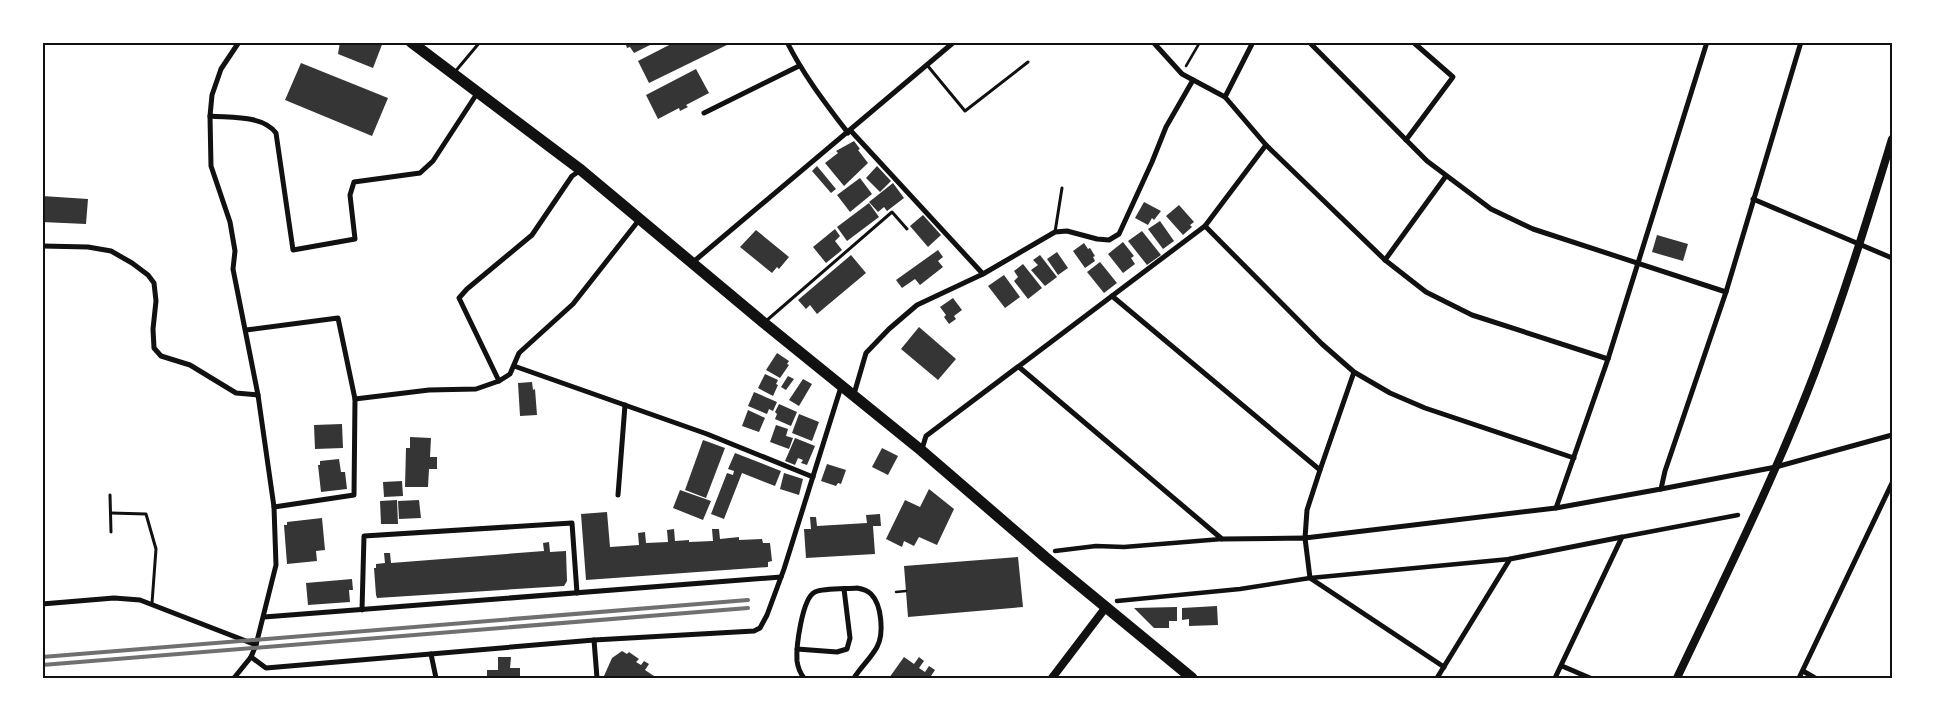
<svg xmlns="http://www.w3.org/2000/svg" width="1935" height="721" viewBox="0 0 1935 721" font-family="Inter,sans-serif">
	<style>
		.building { fill: #353535 }
		.lines { fill: none; stroke-linecap: round; stroke-linejoin: round }
		.path { stroke: #111; stroke-width: 2.5 }
		.service { stroke: #111; stroke-width: 3 }
		.pedestrian { stroke: #111; stroke-width: 4.5 }
		.minor { stroke: #111; stroke-width: 5 }
		.tertiary { stroke: #111; stroke-width: 8 }
		.trunk { stroke: #111; stroke-width: 11 }
		.rail { stroke: #707070; stroke-width: 4 }
		.neatline { fill: none; stroke: #111; stroke-width: 2 }
	</style>
	<rect width="100%" height="100%" fill="#fff"/>
	<g class="building">
		<path d="M340 42H383L373 68 338 54Z"/>
		<path d="M625 42H656L634 53 630 47 627 48Z"/>
		<path d="M675 42H733L649 83 638 61Z"/>
		<path d="M301 63 388 98 372 136 285 100Z"/>
		<path d="M696 69 709 93 686 105 688 107 680 111 679 108 658 119 646 95Z"/>
		<path d="M854 141 860 149 858 150 868 163 844 186 825 163 838 153 836 151Z"/>
		<path d="M817 166 836 189 831 193 812 171Z"/>
		<path d="M877 166 891 181 880 192 866 178Z"/>
		<path d="M860 178 872 194 850 212 837 195Z"/>
		<path d="M893 183 904 198 887 211 884 207 878 212 869 202Z"/>
		<path d="M42 196 88 199 86 224 42 222Z"/>
		<path d="M1144 202 1161 211 1154 220 1152 218 1148 225 1135 218Z"/>
		<path d="M869 203 879 217 847 241 837 227Z"/>
		<path d="M1179 205 1194 222 1190 225 1192 227 1183 235 1166 216Z"/>
		<path d="M923 215 941 235 928 247 910 226Z"/>
		<path d="M1160 221 1174 241 1163 249 1148 229Z"/>
		<path d="M835 229 840 236 835 241 842 250 826 263 813 247Z"/>
		<path d="M756 230 789 257 779 269 777 267 772 273 740 247Z"/>
		<path d="M1142 231 1161 255 1147 265 1128 241Z"/>
		<path d="M1657 235 1688 244 1683 261 1652 252Z"/>
		<path d="M1123 242 1134 256 1131 258 1135 264 1123 273 1108 254Z"/>
		<path d="M1084 243 1088 249 1090 248 1095 256 1093 257 1095 261 1085 268 1073 251Z"/>
		<path d="M938 250 943 257 938 261 943 267 920 285 915 279 902 288 896 280Z"/>
		<path d="M1057 252 1068 268 1058 275 1047 259Z"/>
		<path d="M851 255 866 273 817 314 810 305 806 309 798 300Z"/>
		<path d="M1040 255 1057 277 1045 286 1031 270 1038 265 1033 260Z"/>
		<path d="M1100 262 1117 283 1104 293 1087 272Z"/>
		<path d="M1023 264 1042 288 1028 299 1014 281 1018 277 1014 271Z"/>
		<path d="M1004 275 1020 297 1005 308 988 286Z"/>
		<path d="M953 298 962 310 954 316 956 319 949 324 944 317 946 315 940 307Z"/>
		<path d="M919 327 956 359 938 380 901 349Z"/>
		<path d="M777 353 789 361 787 364 789 365 780 378 766 370Z"/>
		<path d="M765 374 778 380 776 384 778 385 773 396 758 388Z"/>
		<path d="M788 376 794 379 786 390 781 387Z"/>
		<path d="M803 379 812 384 799 406 789 400Z"/>
		<path d="M532 382 533 390 535 389 537 415 520 416 518 383Z"/>
		<path d="M754 392 777 402 773 411 769 409 767 414 748 406Z"/>
		<path d="M779 404 797 412 791 426 775 419 777 414 775 412Z"/>
		<path d="M748 410 765 418 759 432 742 426Z"/>
		<path d="M799 414 819 422 812 441 792 433Z"/>
		<path d="M342 424 343 448 315 449 314 425Z"/>
		<path d="M776 425 788 429 786 436 793 438 789 449 770 442Z"/>
		<path d="M410 437 431 438 430 457H437V469H429L428 487H405L406 448H410Z"/>
		<path d="M795 438 815 446 807 465 801 463 803 460 798 458 795 465 785 461Z"/>
		<path d="M703 440 725 448 706 498 685 490Z"/>
		<path d="M882 448 898 456 888 475 872 467Z"/>
		<path d="M735 453 781 471 775 486 742 473 724 519 711 514 727 473 733 475 734 471 728 469Z"/>
		<path d="M339 459 341 472H345L347 489 321 492 318 465H320V461Z"/>
		<path d="M827 464 846 470 841 484 838 483 836 486 821 481Z"/>
		<path d="M784 473 803 479 799 495 780 489Z"/>
		<path d="M402 481 403 496 384 497 383 482Z"/>
		<path d="M929 489 954 509 937 545 919 537 914 546 904 541 902 547 886 539 905 500 920 507Z"/>
		<path d="M680 490 711 501 703 520 673 508Z"/>
		<path d="M397 500 398 524H381L380 501Z"/>
		<path d="M419 500 421 518 399 519 398 501Z"/>
		<path d="M607 512 610 547 639 545 638 533 645 532 646 543 668 542 667 530 674 529 675 541 689 540V542L713 541 712 529H719L720 539 739 537V540L762 539 763 543H770L772 561 768 562V567L586 580 581 514Z"/>
		<path d="M880 514 881 526H873L875 554 806 558 804 529H811L810 517H816L817 526 867 523 866 515Z"/>
		<path d="M322 518 325 550 316 551 317 561 287 564 284 525H287V522Z"/>
		<path d="M549 542 550 552 566 551 567 581 564 586 377 598 376 595 374 568H376V564L385 563 384 553H390L391 563 544 551 543 543Z"/>
		<path d="M1018 557 1023 607 908 617 904 566Z"/>
		<path d="M352 579 353 590H349L350 602 308 605 306 583Z"/>
		<path d="M1217 606 1218 625 1189 626V619L1182 620V608Z"/>
		<path d="M1177 607V621H1169V628H1154L1134 608Z"/>
		<path d="M622 651 627 654 629 652 639 659 636 662 641 665 644 661 649 664 645 670 657 678H608L604 676 612 658Z"/>
		<path d="M498 657H511L510 668H520V678H487V670H498Z"/>
		<path d="M904 657 914 664 919 657 924 661 919 668 925 672 929 666 935 670 931 676 935 678H889Z"/>
	</g>
	<g class="lines">
		<g class="path">
			<path d="M1186 66 1200 42"/>
			<path d="M896 592 906 591"/>
		</g>
		<g class="service">
			<path d="M927 65 965 111 1028 62"/>
			<path d="M454 73 480 42"/>
			<path d="M1055 232 1062 188"/>
			<path d="M766 321 892 212 907 229"/>
			<path d="M110 495 111 532"/>
			<path d="M111 513 146 514 156 549 152 603"/>
		</g>
		<g class="pedestrian">
			<path d="M1622 537 1738 515"/>
			<path d="M1055 551 1096 546 1124 547 1222 539"/>
			<path d="M1117 601 1240 589 1310 578 1510 559"/>
		</g>
		<g class="minor">
			<path d="M787 42C804 76 826 104 848 133"/>
			<path d="M1153 42 1182 74 1225 97 1266 145 1385 260 1426 292 1472 315 1608 359"/>
			<path d="M1309 42 1427 161 1491 209 1533 229 1726 292"/>
			<path d="M1707 42 1608 359 1556 508 1661 489 1665 471 1726 292 1801 42"/>
			<path d="M1225 97 1253 42"/>
			<path d="M704 113 799 66"/>
			<path d="M210 116C232 118 262 115 276 133L293 250 355 239 350 195 354 182 420 173 433 161 478 92"/>
			<path d="M851 131 983 274"/>
			<path d="M1406 140 1453 77 1413 42"/>
			<path d="M1266 145 1205 226 1112 296 1320 470 1307 510 1305 538 1556 508"/>
			<path d="M1753 199 1892 258"/>
			<path d="M1205 226 1322 344 1354 372 1390 393 1425 408 1574 458"/>
			<path d="M42 246 88 247 111 251 132 263 148 275 154 283 156 301 153 329 154 348 161 356 190 365 236 393 258 395"/>
			<path d="M1385 260 1446 176"/>
			<path d="M692 263 954 42"/>
			<path d="M246 330 338 318 355 399"/>
			<path d="M514 366 707 434 813 477"/>
			<path d="M1019 367 1222 539 1305 538 1310 578 1444 667"/>
			<path d="M499 381 459 298 467 289 532 235 572 176 581 170"/>
			<path d="M854 394 866 353 889 329 917 305 983 274 1055 232 1067 231 1097 239 1109 240 1119 234 1152 162 1166 127 1193 80"/>
			<path d="M922 449 926 436 1112 296"/>
			<path d="M1320 470 1354 372"/>
			<path d="M1661 489 1776 467 1892 435"/>
			<path d="M618 495 625 405"/>
			<path d="M274 507 354 495 355 399 429 390 476 389 499 381 510 374 519 353 573 304 639 220"/>
			<path d="M42 604 114 598 140 600 256 645"/>
			<path d="M362 610 364 536 572 523 577 593"/>
			<path d="M264 617 781 577"/>
			<path d="M594 640 597 678"/>
			<path d="M797 649 837 652 847 649 850 638 844 589"/>
			<path d="M431 654 436 678"/>
			<path d="M251 657 266 668 594 640 754 631 760 628 767 615 784 569 841 387"/>
			<path d="M1562 666 1590 678"/>
			<path d="M1803 671 1815 678"/>
			<path d="M234 678 251 657 256 645 276 565 274 507 258 395 233 269 235 251 230 222 211 166 210 116 212 95 221 69 239 42"/>
			<path d="M804 678C800 673 798 668 797 661 796 647 802 598 815 592 824 588 847 589 857 588 863 589 867 590 871 594 882 605 884 634 877 647 871 658 861 667 854 678"/>
			<path d="M1437 678 1510 559 1622 537 1555 678"/>
			<path d="M1799 678 1892 483"/>
		</g>
		<g class="tertiary">
			<path d="M1052 678 1106 607"/>
			<path d="M1677 678C1725 577 1775 477 1815 372 1844 296 1868 217 1892 139"/>
		</g>
		<path class="trunk" d="M411 42 581 170 764 323 922 451 1045 557 1192 678"/>
		<g class="rail">
			<path d="M42 657 748 600"/>
			<path d="M42 665 748 608"/>
		</g>
	</g>
	<rect width="1935" height="721" fill="none" stroke="#ffffff" stroke-width="88"/>
	<rect x="44" y="44" width="1847" height="633" class="neatline"/>
</svg>
